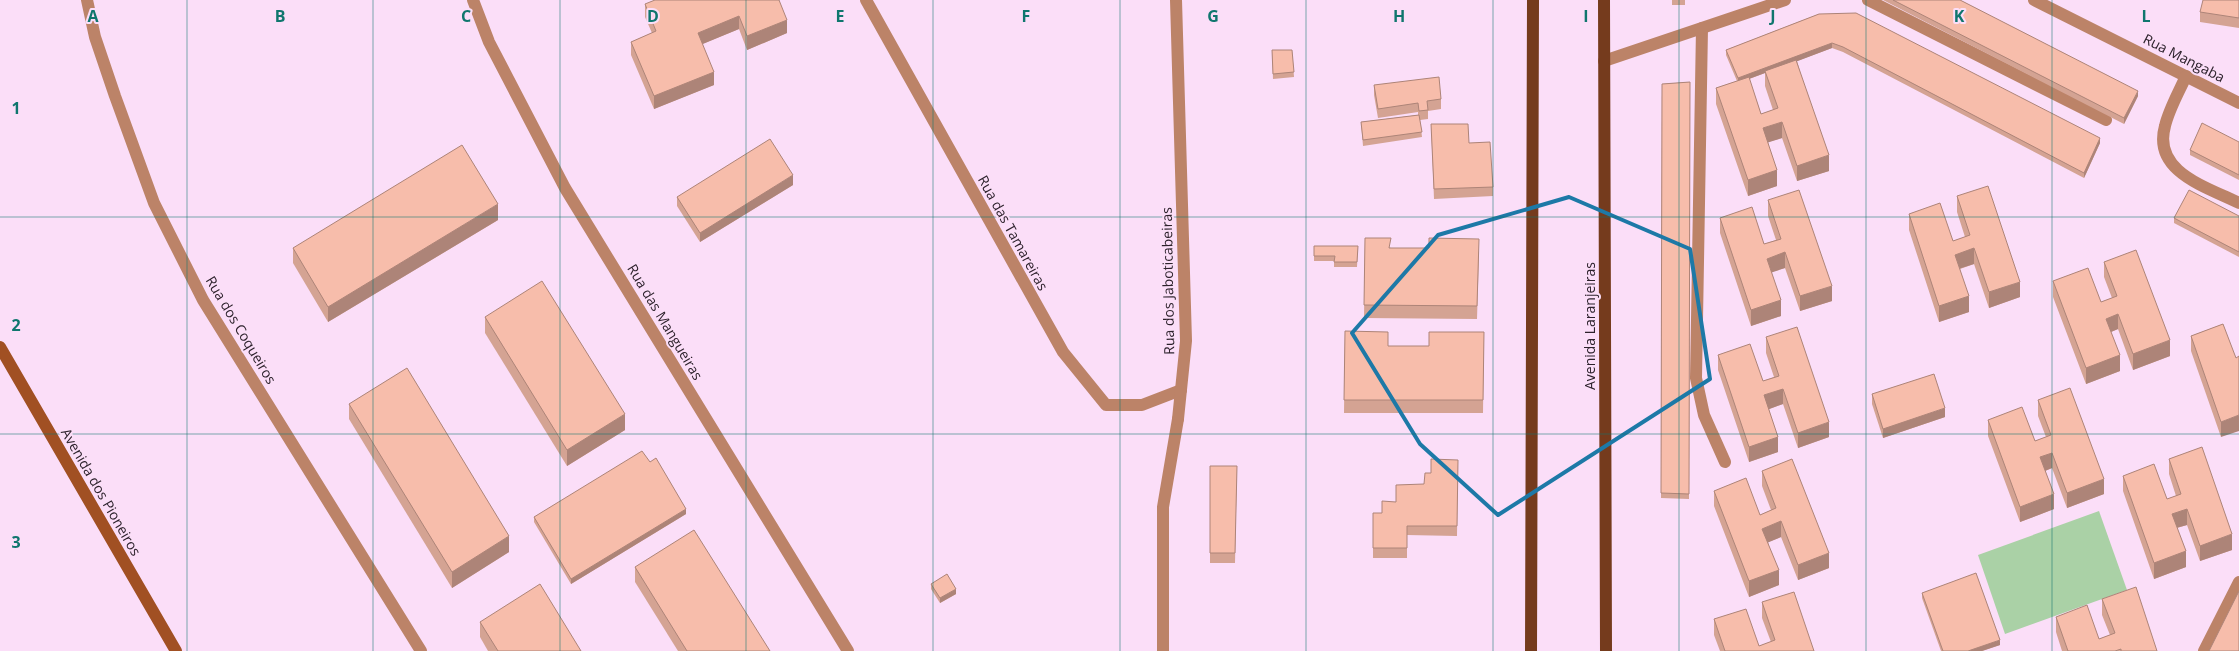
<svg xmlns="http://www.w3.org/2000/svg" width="2239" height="651" viewBox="0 0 2239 651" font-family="'Open Sans',sans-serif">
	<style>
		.green { fill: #aad1a6 }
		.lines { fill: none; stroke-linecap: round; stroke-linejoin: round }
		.service { stroke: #bc8368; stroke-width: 12 }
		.minor { stroke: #bc8368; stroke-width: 12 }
		.secondary { stroke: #a15023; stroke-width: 12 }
		.primary { stroke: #753b1d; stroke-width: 12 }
		.wall { fill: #d4a393; fill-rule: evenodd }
		.shaded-wall { fill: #ad8478 }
		.building { fill: #f7bdab; stroke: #ad8478 }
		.marked { fill: none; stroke: #1d79a7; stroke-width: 4; stroke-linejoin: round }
		.grid { fill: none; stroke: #0f766e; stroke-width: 1; stroke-opacity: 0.55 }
		.labels { text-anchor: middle; stroke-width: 4; stroke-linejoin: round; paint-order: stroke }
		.street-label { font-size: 14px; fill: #2d222c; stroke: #fbdef8 }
		.grid-label { font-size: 16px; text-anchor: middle; font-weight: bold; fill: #0f766e; stroke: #fbdef8; stroke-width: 4; stroke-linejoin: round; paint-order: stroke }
	</style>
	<rect width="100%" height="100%" fill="#fbdef8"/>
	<path class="green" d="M2099 511 2127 590 2005 634 1978 555Z"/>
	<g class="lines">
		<path class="service" d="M1163 651V507L1178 419"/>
		<g class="minor">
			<path d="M87 0 95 37 115 96 154 203 203 300 421 651"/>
			<path d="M473 0 489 42 565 188 848 651"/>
			<path d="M866 0 1063 352 1106 405H1142L1181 390"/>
			<path d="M1176 0 1186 341 1178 419"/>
			<path d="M1868 0 2106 120"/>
			<path d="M2034 0 2239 103"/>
			<path d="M1702 28 1696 378 1704 415 1725 462"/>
			<path d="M1604 61 1785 0"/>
			<path d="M2186 76C2179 92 2169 109 2165 126 2152 172 2207 187 2239 203"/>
			<path d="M2204 651 2239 582"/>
		</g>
		<path class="secondary" d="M0 347 176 651"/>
		<g class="primary">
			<path d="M1604 0 1606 651"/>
			<path d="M1531 651 1533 0"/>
		</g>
	</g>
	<g class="wall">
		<path d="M779 0 787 33 747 50 739 29 702 44 714 85 654 109 631 55V42L652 33 645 17V4Z"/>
		<rect x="1672" y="0" width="13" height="5"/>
		<path d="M1883 0H1960L2138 96 2124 124Z"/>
		<path d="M2239 0V28L2200 22V12Z"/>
		<path d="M1819 14 2100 143 2084 178 1843 52 1832 48 1797 61 1829 171 1797 181 1782 138 1768 142 1777 186 1748 196 1716 104V88L1737 81 1726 55V50ZM1765 73V86L1773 110 1761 114 1749 79Z"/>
		<path d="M1272 50H1292L1294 77 1273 79Z"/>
		<path d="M1690 82 1689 499 1661 498 1662 84Z"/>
		<path d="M1374 85 1441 99V109L1428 111V119L1420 120 1422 137 1363 146 1361 122 1418 115V112L1378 118 1374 95Z"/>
		<path d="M1431 124 1469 143 1493 187V196L1434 199Z"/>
		<path d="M2239 142V180L2190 155V150Z"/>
		<path d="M793 185 700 242 677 206V197Z"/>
		<path d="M1957 196 2020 297 1989 308 1974 264 1960 269 1969 312 1939 322 1909 230V214L1953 241 1965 237 1957 212Z"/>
		<path d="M1768 200 1832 301 1800 311 1785 268 1771 272 1781 316 1751 326 1720 233V218L1764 244 1776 240 1768 216Z"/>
		<path d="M2239 216V257L2174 223V218Z"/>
		<path d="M498 220 328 322 293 263V248Z"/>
		<path d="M1365 238 1391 248 1479 252 1477 319 1364 318Z"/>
		<path d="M1314 246H1358L1357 267H1334V261H1314Z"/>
		<path d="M2104 262 2170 356 2133 370 2118 329 2111 332 2120 371 2086 384 2053 297V281L2101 302 2112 298 2104 277Z"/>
		<path d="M485 317 625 430 567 466 485 333Z"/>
		<path d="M2223 324 2221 437 2191 351V336Z"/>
		<path d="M1345 331 1388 346H1429L1484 332 1483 413H1344Z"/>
		<path d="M1766 337 1829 437 1798 448 1783 404 1769 409 1778 452 1749 462 1718 370V355L1763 381 1774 377 1766 353Z"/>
		<path d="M1872 394 1945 417 1883 438 1872 404Z"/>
		<path d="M2038 400 2104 494 2067 508 2052 468 2045 471 2054 509 2020 522 1988 436V420L2035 441 2046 437 2038 416Z"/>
		<path d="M349 404 509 552 452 588 349 419Z"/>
		<path d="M2169 459 2232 550 2200 561 2187 525 2177 528 2186 567 2154 579 2123 491V476L2167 499 2176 496 2169 474Z"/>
		<path d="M1458 460 1457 536 1407 535V558H1373V513H1382L1396 502 1424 484Z"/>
		<path d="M650 462 686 514 571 584 534 522V517Z"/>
		<path d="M1210 466H1237L1235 563H1210Z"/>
		<path d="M1762 471 1829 568 1798 580 1781 537 1768 542 1779 585 1749 597 1714 506V491L1760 515 1771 510 1762 486Z"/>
		<path d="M635 567 770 651H678L635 582Z"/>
		<path d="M931 584 956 594 940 603 931 589Z"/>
		<path d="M1922 593 2000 645 1982 651H1941L1922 598Z"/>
		<path d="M2102 599 2157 651H2062L2056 632V617L2099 639 2110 635 2102 615Z"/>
		<path d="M1762 602 1814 651H1720L1714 635V619L1759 646 1771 642 1762 618Z"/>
		<path d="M480 622 581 651H488L480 637Z"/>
	</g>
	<g class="shaded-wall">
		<path d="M739 16V29L698 46V33Z"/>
		<path d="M787 20V33L747 50V36Z"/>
		<path d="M1832 43V48L1766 73 1765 71V73L1738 83V78Z"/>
		<path d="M714 72V85L654 109V96Z"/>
		<path d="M2138 91V96L2124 124V118Z"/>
		<path d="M1782 122V138L1763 144V128Z"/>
		<path d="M2100 138V143L2084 178V173Z"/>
		<path d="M1829 155V171L1797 181V166Z"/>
		<path d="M1777 170V186L1748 196V180Z"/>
		<path d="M793 175V185L700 242V233Z"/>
		<path d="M498 204V220L328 322V307Z"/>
		<path d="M1974 248V264L1955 270V255Z"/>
		<path d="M1785 252V268L1767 274V259Z"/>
		<path d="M2020 282V297L1989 308V292Z"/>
		<path d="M1832 286V301L1800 311V296Z"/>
		<path d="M1969 296V312L1939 322V306Z"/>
		<path d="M1781 300V316L1751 326V310Z"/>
		<path d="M2118 314V329L2106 334V319Z"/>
		<path d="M2170 340V356L2133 370V354Z"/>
		<path d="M2120 355V371L2086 384V368Z"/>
		<path d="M1783 389V404L1764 411V395Z"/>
		<path d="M1945 408V417L1883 438V429Z"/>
		<path d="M625 414V430L567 466V450Z"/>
		<path d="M2239 415V431L2221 437V422Z"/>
		<path d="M1829 422V437L1798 448V433Z"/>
		<path d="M1778 437V452L1749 462V447Z"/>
		<path d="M2052 453V468L2040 473V457Z"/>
		<path d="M2104 479V494L2067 508V493Z"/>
		<path d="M2054 494V509L2020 522V507Z"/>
		<path d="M686 509V514L571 584V579Z"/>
		<path d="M2187 509V525L2172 529V514Z"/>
		<path d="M1781 521V537L1762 545V529Z"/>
		<path d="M2232 534V550L2200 561V546Z"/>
		<path d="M509 536V552L452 588V572Z"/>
		<path d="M2186 551V567L2154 579V563Z"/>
		<path d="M1829 553V568L1798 580V565Z"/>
		<path d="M1779 570V585L1749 597V581Z"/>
		<path d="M956 589V594L940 603V598Z"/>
		<path d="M2000 640V645L1982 651H1968Z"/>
	</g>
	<g class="building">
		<path d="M655 0H779L787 20 747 36 739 16 698 33 714 72 654 96 631 42 656 31 645 4Z"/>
		<path d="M1893 0H1960L2138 91 2124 118Z"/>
		<path d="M2203 0H2239V18L2200 12Z"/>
		<path d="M1856 13 2100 138 2084 173 1843 47 1832 43 1738 78 1726 50 1819 14Z"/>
		<path d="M1272 50H1292L1294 72 1273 74Z"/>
		<path d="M1796 60 1829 155 1797 166 1782 122 1763 128 1777 170 1748 180 1716 88 1749 77 1761 114 1778 108 1765 71Z"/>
		<path d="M1439 77 1441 99 1427 101 1428 110 1419 111 1418 103 1378 109 1374 85Z"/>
		<path d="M1690 82 1689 494 1661 493 1662 84Z"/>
		<path d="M1419 115 1422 132 1363 140 1361 122Z"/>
		<path d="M2202 123 2239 142V175L2190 150Z"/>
		<path d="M1431 124H1468L1469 143 1490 142 1493 187 1434 189Z"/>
		<path d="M770 139 793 175 700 233 677 197Z"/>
		<path d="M462 145 498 204 328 307 293 248Z"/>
		<path d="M1988 186 2020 282 1989 292 1974 248 1955 255 1969 296 1939 306 1909 214 1940 203 1953 241 1970 235 1957 196Z"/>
		<path d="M1799 190 1832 286 1800 296 1785 252 1767 259 1781 300 1751 310 1720 218 1752 207 1764 244 1781 239 1768 200Z"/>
		<path d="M2189 190 2239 216V252L2174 218Z"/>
		<path d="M1365 238H1391L1389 248H1429V238L1479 239 1477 306 1364 305Z"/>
		<path d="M1314 246H1358L1357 262H1334L1335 256H1314Z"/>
		<path d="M2136 250 2170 340 2133 354 2118 314 2106 319 2120 355 2086 368 2053 281 2088 268 2101 302 2117 296 2104 262Z"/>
		<path d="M542 281 625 414 567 450 485 317Z"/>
		<path d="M2223 324 2236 358 2239 356V415L2221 422 2191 336Z"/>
		<path d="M1797 327 1829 422 1798 433 1783 389 1764 395 1778 437 1749 447 1718 355 1750 344 1763 381 1779 376 1766 337Z"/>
		<path d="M1345 331 1388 332V346H1429V332H1484L1483 400H1344Z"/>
		<path d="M407 368 509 536 452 572 349 404Z"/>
		<path d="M1934 374 1945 408 1883 429 1872 394Z"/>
		<path d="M2070 388 2104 479 2067 493 2052 453 2040 457 2054 494 2020 507 1988 420 2022 407 2035 441 2051 435 2038 400Z"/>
		<path d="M2202 447 2232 534 2200 546 2187 509 2172 514 2186 551 2154 563 2123 476 2154 464 2167 499 2181 494 2169 459Z"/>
		<path d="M642 451 650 462 656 458 686 509 571 579 534 517Z"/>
		<path d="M1431 459 1458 460 1457 526H1407V548H1373V513H1382V501L1396 502V485L1424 484 1425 473H1431Z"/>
		<path d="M1792 459 1829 553 1798 565 1781 521 1762 529 1779 570 1749 581 1714 491 1746 478 1760 515 1776 508 1762 471Z"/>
		<path d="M1210 466H1237L1235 553H1210Z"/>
		<path d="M694 530 770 651H687L635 567Z"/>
		<path d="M1976 573 2000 640 1968 651H1943L1922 593Z"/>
		<path d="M947 574 956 589 940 598 931 584Z"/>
		<path d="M540 584 581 651H498L480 622Z"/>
		<path d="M2136 587 2157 651H2121V649L2115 651H2068L2056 617 2087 605 2099 639 2115 633 2102 599Z"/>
		<path d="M2239 591V651H2209Z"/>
		<path d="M1794 592 1814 651H1725L1714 619 1746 609 1759 646 1775 640 1762 602Z"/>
	</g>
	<path class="marked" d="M1569 197 1690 249 1710 379 1498 515 1420 444 1352 333 1438 235Z"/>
	<path class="grid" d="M187 0V651M373 0V651M560 0V651M746 0V651M933 0V651M1120 0V651M1306 0V651M1493 0V651M1679 0V651M1866 0V651M2052 0V651M0 217H2239M0 434H2239"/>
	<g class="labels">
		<g class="street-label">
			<text transform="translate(2184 58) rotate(27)" y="5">Rua Mangaba</text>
			<text transform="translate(1013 233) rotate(61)" y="5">Rua das Tamareiras</text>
			<text transform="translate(1168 281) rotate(-91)" y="5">Rua dos Jaboticabeiras</text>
			<text transform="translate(665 322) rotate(59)" y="5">Rua das Mangueiras</text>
			<text transform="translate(1590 326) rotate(-90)" y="5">Avenida Laranjeiras</text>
			<text transform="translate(241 330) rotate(59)" y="5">Rua dos Coqueiros</text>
			<text transform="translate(101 492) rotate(60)" y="5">Avenida dos Pioneiros</text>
		</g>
	</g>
	<g class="grid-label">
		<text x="93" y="22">A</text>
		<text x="280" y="22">B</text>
		<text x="466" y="22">C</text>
		<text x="653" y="22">D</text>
		<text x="840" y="22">E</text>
		<text x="1026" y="22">F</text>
		<text x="1213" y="22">G</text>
		<text x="1399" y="22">H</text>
		<text x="1586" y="22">I</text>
		<text x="1773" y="22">J</text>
		<text x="1959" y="22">K</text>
		<text x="2146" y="22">L</text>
		<text x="16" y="114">1</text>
		<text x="16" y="331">2</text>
		<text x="16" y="548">3</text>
	</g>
</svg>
